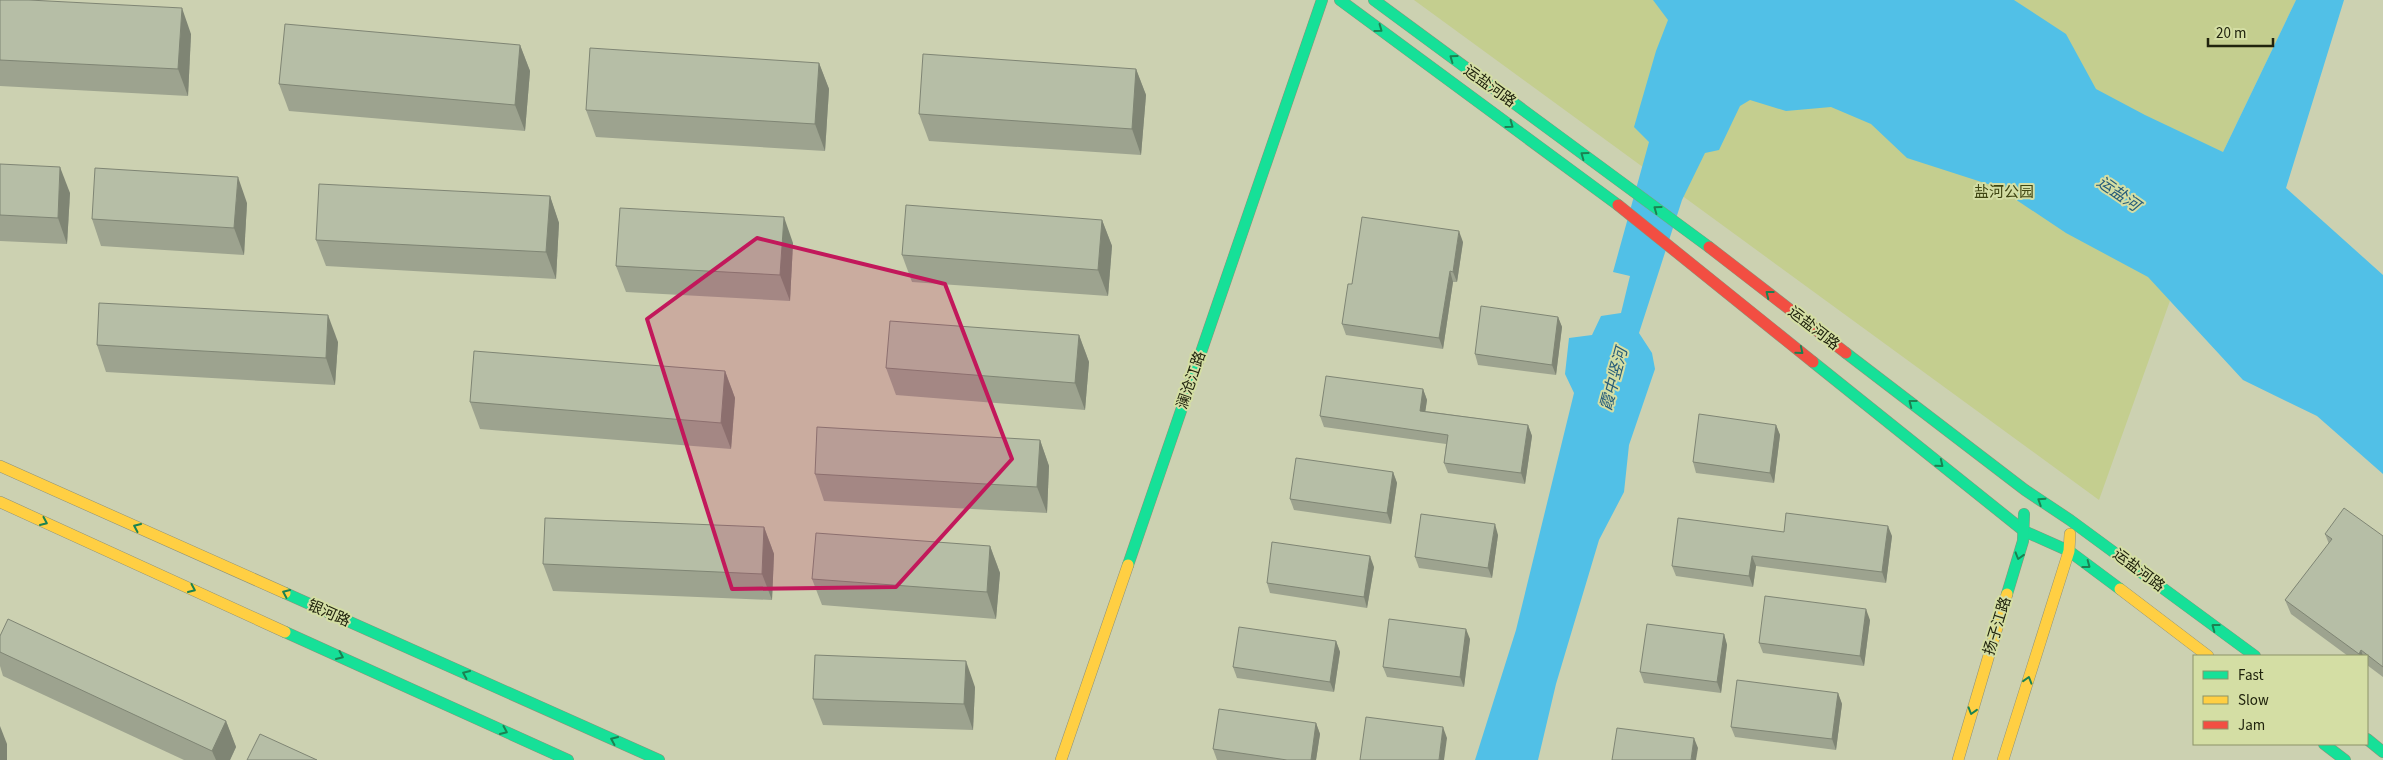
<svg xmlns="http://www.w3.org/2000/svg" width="2383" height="760" viewBox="0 0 2383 760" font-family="'Source Sans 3','Noto Sans SC',sans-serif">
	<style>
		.green { fill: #c4ce8f }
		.water { fill: #51c0e7 }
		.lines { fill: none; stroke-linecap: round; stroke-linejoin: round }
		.fast-casing { stroke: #8e9279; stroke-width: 12 }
		.slow-casing { stroke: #8e9279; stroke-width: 12 }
		.jam-casing { stroke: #8e9279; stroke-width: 12 }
		.fast { stroke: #16e098; stroke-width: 11 }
		.slow { stroke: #ffcf43; stroke-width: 11 }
		.jam { stroke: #f24e42; stroke-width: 11 }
		.wall { fill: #9da38f }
		.shaded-wall { fill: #7f8574 }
		.building { fill: #b6bea6; stroke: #7f8574 }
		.oneway { stroke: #1b8252 }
		.marked { fill: #c2185b; fill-opacity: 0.2; stroke: #c2185b; stroke-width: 4; stroke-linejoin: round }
		.labels { text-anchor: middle; stroke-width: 4; stroke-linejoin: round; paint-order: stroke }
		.street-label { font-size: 15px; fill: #20230d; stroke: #d4dea4 }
		.park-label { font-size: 15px; fill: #404612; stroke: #d4dea4 }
		.water-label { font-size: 16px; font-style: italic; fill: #275c79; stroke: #d4dea4 }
	</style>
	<rect width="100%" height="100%" fill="#ccd1b1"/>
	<path class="green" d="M1414 0H2296L2223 152 2099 500Z"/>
	<path class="water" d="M1653 0H2014L2066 34 2096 89 2145 115 2223 152 2296 0H2344L2286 188 2383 275V474L2317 416 2243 380 2148 277 2066 233 1997 187 1907 158 1871 124 1831 107 1786 111 1750 100 1740 106 1719 150 1705 153 1682 200 1639 333 1652 353 1655 369 1629 445 1624 492 1599 540 1556 684 1538 760H1475L1516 630 1574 393 1565 374 1569 338 1592 335 1601 316 1621 313 1630 276 1613 272 1649 142 1634 127 1656 51 1668 20Z"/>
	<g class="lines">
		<g class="fast-casing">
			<g id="fast">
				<path d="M1340 0 1618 205"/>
				<path d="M1374 0 1709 247"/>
				<path d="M1846 353 2025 490 2070 520 2255 656"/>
				<path d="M1813 362 2024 531 2069 551 2120 589"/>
				<path d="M1128 565 1322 0"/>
				<path d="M285 593 659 760"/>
				<path d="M2007 594 2023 541 2024 514"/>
				<path d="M285 632 568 760"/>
				<path d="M2367 739 2383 752"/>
				<path d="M2324 744 2345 760"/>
			</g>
		</g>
		<g class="slow-casing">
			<g id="slow">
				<path d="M0 466 285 593"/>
				<path d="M0 502 285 632"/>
				<path d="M2120 589 2208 656"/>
				<path d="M1061 760 1128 565"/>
				<path d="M1958 760 2007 594"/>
				<path d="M2003 760 2069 551 2070 534"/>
			</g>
		</g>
		<g class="jam-casing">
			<g id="jam">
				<path d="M1618 205 1813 362"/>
				<path d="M1709 247 1846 353"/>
			</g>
		</g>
		<use href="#fast" class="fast"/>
		<use href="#slow" class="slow"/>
		<use href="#jam" class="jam"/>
	</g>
	<g class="wall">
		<path d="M0 0 191 34 188 96 0 86Z"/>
		<path d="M520 45 530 71 525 131 289 111 279 84Z"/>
		<path d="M819 63 829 89 825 151 596 137 586 110Z"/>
		<path d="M1136 69 1146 95 1141 155 929 141 919 114Z"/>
		<path d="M0 164 70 193 67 244 0 241Z"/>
		<path d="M550 196 559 223 556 279 326 266 316 240Z"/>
		<path d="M247 203 244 255 101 246 92 219Z"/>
		<path d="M1102 220 1112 246 1108 296 912 282 902 255Z"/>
		<path d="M1463 242 1457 282H1453L1443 349 1346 335 1342 324 1352 284Z"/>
		<path d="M793 243 790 301 626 292 616 266Z"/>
		<path d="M1558 317 1562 327 1556 375 1478 365 1475 354Z"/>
		<path d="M1079 335 1089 362 1085 410 896 395 886 368Z"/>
		<path d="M338 342 335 385 106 372 97 345Z"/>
		<path d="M725 371 735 398 731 449 480 429 470 402Z"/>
		<path d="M1423 389 1427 400 1425 411 1528 425 1532 436 1525 484 1448 473 1444 463 1446 444 1324 427 1320 416Z"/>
		<path d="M1776 425 1780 435 1774 483 1696 473 1693 462Z"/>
		<path d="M1040 440 1049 466 1047 513 824 501 815 474Z"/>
		<path d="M1393 472 1397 483 1391 524 1294 510 1290 499Z"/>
		<path d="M764 527 774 554 772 600 553 591 543 564Z"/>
		<path d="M1784 532 1892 536 1886 583 1756 566 1753 587 1676 576 1672 566Z"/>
		<path d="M2325 534 2383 536V677L2367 665V656H2348L2291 614 2285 600 2329 544Z"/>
		<path d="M1498 535 1492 578 1419 568 1415 557Z"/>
		<path d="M990 546 1000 573 996 619 822 605 812 579Z"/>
		<path d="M1374 567 1367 608 1270 593 1267 583Z"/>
		<path d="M1870 620 1864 666 1763 653 1759 643Z"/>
		<path d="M1724 634 1727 645 1721 693 1644 683 1640 672Z"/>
		<path d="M0 636 226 721 236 747 230 760H184L3 676 0 666Z"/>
		<path d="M1470 639 1464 687 1387 677 1383 667Z"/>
		<path d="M1336 641 1340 652 1334 692 1237 678 1233 667Z"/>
		<path d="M975 687 973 730 823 725 813 699Z"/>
		<path d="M1838 693 1842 704 1836 750 1735 737 1731 727Z"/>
		<path d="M1316 723 1320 734 1316 760H1217L1213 749Z"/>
	</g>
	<g class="shaded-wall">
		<path d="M182 8 191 34 188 96 178 69Z"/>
		<path d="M520 45 530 71 525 131 515 105Z"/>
		<path d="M819 63 829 89 825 151 815 124Z"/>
		<path d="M1136 69 1146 95 1141 155 1132 129Z"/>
		<path d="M60 167 70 193 67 244 58 218Z"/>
		<path d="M238 177 247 203 244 255 234 228Z"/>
		<path d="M550 196 559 223 556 279 546 252Z"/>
		<path d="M784 217 793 243 790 301 780 275Z"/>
		<path d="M1102 220 1112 246 1108 296 1098 270Z"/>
		<path d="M1459 231 1463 242 1457 282 1453 272Z"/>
		<path d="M1450 271 1453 282 1443 349 1439 338Z"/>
		<path d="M328 315 338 342 335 385 326 358Z"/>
		<path d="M1558 317 1562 327 1556 375 1552 365Z"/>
		<path d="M1079 335 1089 362 1085 410 1075 383Z"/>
		<path d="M725 371 735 398 731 449 721 423Z"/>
		<path d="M1423 389 1427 400 1424 421 1420 411Z"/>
		<path d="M1528 425 1532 436 1525 484 1521 473Z"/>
		<path d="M1776 425 1780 435 1774 483 1770 473Z"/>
		<path d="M1040 440 1049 466 1047 513 1037 487Z"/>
		<path d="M1393 472 1397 483 1391 524 1387 513Z"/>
		<path d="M1495 524 1498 535 1492 578 1488 568Z"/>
		<path d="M1888 526 1892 536 1886 583 1882 572Z"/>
		<path d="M764 527 774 554 772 600 762 574Z"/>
		<path d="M990 546 1000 573 996 619 987 592Z"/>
		<path d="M1370 556 1374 567 1367 608 1364 597Z"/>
		<path d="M1752 556 1756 566 1753 587 1749 576Z"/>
		<path d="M1866 609 1870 620 1864 666 1860 656Z"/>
		<path d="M1466 629 1470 639 1464 687 1460 677Z"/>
		<path d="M1724 634 1727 645 1721 693 1717 682Z"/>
		<path d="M1336 641 1340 652 1334 692 1330 682Z"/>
		<path d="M2361 650 2363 656H2360L2359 654Z"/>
		<path d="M966 661 975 687 973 730 964 704Z"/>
		<path d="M1838 693 1842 704 1836 750 1832 739Z"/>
		<path d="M226 721 236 747 230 760H216L212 751Z"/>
		<path d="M1316 723 1320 734 1316 760H1311Z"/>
		<path d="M0 726 7 744V760H0Z"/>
		<path d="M1443 727 1447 738 1444 760H1439Z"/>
		<path d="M1694 738 1698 748 1696 760H1691Z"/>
	</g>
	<g class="building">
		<path d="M0 0H29L182 8 178 69 0 60Z"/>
		<path d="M285 24 520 45 515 105 279 84Z"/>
		<path d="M590 48 819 63 815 124 586 110Z"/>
		<path d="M923 54 1136 69 1132 129 919 114Z"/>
		<path d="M0 164 60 167 58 218 0 215Z"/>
		<path d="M95 168 238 177 234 228 92 219Z"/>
		<path d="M319 184 550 196 546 252 316 240Z"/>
		<path d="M906 205 1102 220 1098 270 902 255Z"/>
		<path d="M620 208 784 217 780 275 616 266Z"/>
		<path d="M1362 217 1459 231 1453 272 1450 271 1439 338 1342 324 1348 284H1352Z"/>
		<path d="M99 303 328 315 326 358 97 345Z"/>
		<path d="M1481 306 1558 317 1552 365 1475 354Z"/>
		<path d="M890 321 1079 335 1075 383 886 368Z"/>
		<path d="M474 351 725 371 721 423 470 402Z"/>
		<path d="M1326 376 1423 389 1420 411 1528 425 1521 473 1444 463 1448 435 1320 416Z"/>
		<path d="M1699 414 1776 425 1770 473 1693 462Z"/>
		<path d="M817 427 1040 440 1037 487 815 474Z"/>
		<path d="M1296 458 1393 472 1387 513 1290 499Z"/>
		<path d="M2344 508 2383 536V667L2361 650 2359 654 2285 600 2332 539 2325 534Z"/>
		<path d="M1786 513 1888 526 1882 572 1752 556 1749 576 1672 566 1678 518 1784 532Z"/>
		<path d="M1421 514 1495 524 1488 568 1415 557Z"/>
		<path d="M545 518 764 527 762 574 543 564Z"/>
		<path d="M816 533 990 546 987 592 812 579Z"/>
		<path d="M1272 542 1370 556 1364 597 1267 583Z"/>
		<path d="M1765 596 1866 609 1860 656 1759 643Z"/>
		<path d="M8 619 226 721 212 751 0 652V636Z"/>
		<path d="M1389 619 1466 629 1460 677 1383 667Z"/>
		<path d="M1647 624 1724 634 1717 682 1640 672Z"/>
		<path d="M1239 627 1336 641 1330 682 1233 667Z"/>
		<path d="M815 655 966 661 964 704 813 699Z"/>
		<path d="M1737 680 1838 693 1832 739 1731 727Z"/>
		<path d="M1219 709 1316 723 1311 760H1287L1213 749Z"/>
		<path d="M1366 717 1443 727 1439 760H1360Z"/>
		<path d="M1617 728 1694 738 1691 760H1612Z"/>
		<path d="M260 734 317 760H247Z"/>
	</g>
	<defs><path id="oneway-chevron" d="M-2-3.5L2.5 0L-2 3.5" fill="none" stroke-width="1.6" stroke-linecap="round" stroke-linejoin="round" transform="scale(1.25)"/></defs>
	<g class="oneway">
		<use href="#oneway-chevron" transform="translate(1379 29) rotate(36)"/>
		<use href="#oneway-chevron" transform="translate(1453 58) rotate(-144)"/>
		<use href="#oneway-chevron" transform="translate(1510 125) rotate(36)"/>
		<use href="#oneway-chevron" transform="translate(1584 155) rotate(-144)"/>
		<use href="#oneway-chevron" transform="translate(1657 209) rotate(-144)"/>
		<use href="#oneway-chevron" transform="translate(1769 294) rotate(-142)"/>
		<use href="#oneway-chevron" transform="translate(1800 351) rotate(39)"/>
		<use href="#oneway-chevron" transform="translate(1912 403) rotate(-142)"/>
		<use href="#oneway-chevron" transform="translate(1940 464) rotate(39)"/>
		<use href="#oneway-chevron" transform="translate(2041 501) rotate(-147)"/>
		<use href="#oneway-chevron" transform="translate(44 522) rotate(24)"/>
		<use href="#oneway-chevron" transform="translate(137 527) rotate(-156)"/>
		<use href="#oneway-chevron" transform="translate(2019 556) rotate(107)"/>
		<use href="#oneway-chevron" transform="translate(2087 565) rotate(37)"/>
		<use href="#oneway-chevron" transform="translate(192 589) rotate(24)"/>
		<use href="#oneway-chevron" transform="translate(286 593) rotate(-156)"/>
		<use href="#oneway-chevron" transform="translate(2215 627) rotate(-143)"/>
		<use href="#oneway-chevron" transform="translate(340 656) rotate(24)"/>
		<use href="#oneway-chevron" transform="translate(466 674) rotate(-156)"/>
		<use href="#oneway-chevron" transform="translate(2028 680) rotate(-73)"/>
		<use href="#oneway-chevron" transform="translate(1972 711) rotate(107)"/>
		<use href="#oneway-chevron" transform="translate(504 731) rotate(24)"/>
		<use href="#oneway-chevron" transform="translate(614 740) rotate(-156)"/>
	</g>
	<path class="marked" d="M757 238 945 284 1012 459 896 587 732 589 647 319Z"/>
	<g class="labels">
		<g class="street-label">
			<text transform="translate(1490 86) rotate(36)" y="5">运盐河路</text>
			<text transform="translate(1814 328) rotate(38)" y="5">运盐河路</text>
			<text transform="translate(1191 380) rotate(-71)" y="5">澜沧江路</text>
			<text transform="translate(2139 570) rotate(37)" y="5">运盐河路</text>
			<text transform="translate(329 613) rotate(24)" y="5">银河路</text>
			<text transform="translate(1997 626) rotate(-73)" y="5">扬子江路</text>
		</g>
		<g class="park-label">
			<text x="2004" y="197">盐河公园</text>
		</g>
		<g class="water-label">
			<text transform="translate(2119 193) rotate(35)" y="6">运盐河</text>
			<text transform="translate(1613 379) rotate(-75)" y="6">霞中竖河</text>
		</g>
	</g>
	<rect x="2193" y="655" width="175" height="90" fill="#d4dea4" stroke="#8c9368"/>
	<rect x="2203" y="671" width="25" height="8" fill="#16e098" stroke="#8c9368"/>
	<text x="2238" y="680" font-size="15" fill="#20230d">Fast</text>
	<rect x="2203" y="696" width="25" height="8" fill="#ffcf43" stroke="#8c9368"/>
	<text x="2238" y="705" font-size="15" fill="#20230d">Slow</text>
	<rect x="2203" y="721" width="25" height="8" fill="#f24e42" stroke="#8c9368"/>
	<text x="2238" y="730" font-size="15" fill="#20230d">Jam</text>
	<path d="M2208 38v8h65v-8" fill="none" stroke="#20230d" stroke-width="2.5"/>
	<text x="2216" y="38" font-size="15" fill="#20230d" stroke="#d4dea4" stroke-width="4" paint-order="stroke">20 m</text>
</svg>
